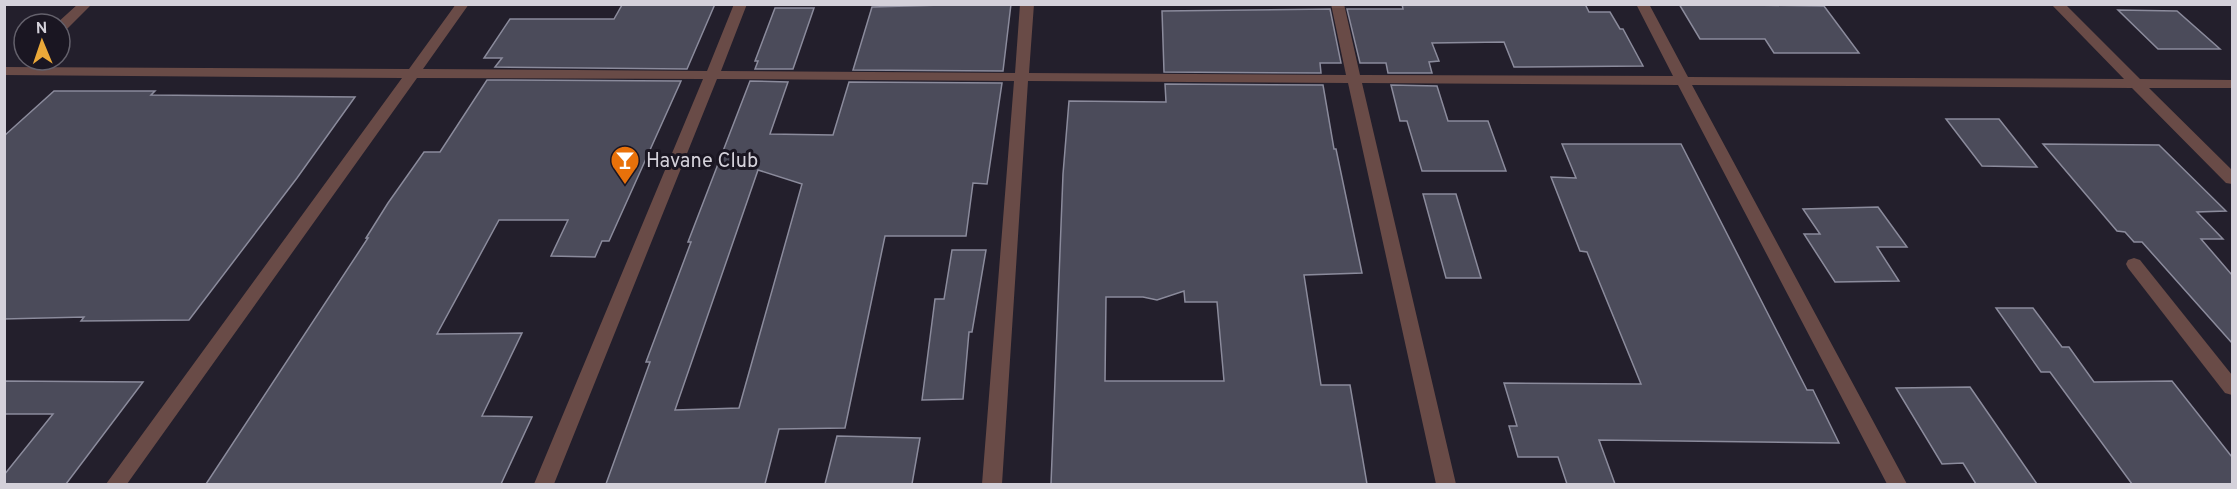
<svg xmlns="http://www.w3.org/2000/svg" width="2237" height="489" viewBox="0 0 2237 489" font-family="Overpass,sans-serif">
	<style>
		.building { fill: #4b4b5a; stroke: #8b8b9c; stroke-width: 1.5; fill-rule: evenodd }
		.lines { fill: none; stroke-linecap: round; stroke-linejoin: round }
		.minor { fill: #694b47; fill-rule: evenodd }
		.labels { text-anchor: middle; stroke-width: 6; stroke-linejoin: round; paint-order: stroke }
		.poi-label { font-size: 20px; fill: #d4d1da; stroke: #1a1622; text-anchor: start }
	</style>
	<rect width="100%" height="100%" fill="#231f2c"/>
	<g class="building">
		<path d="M715 4 687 69 495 67 502 58H484L510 19H614L622 5Z"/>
		<path d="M978 4H1011L1003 71 853 70 872 7Z"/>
		<path d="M1402 4H1585L1589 12H1610L1620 29H1623L1643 66 1514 67 1504 42 1432 43 1439 61 1429 62 1432 73H1388L1386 63H1360L1347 9H1403Z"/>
		<path d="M1679 4 1824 6 1859 53H1774L1765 39H1700Z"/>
		<path d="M775 8H814L793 69H755L758 61H755Z"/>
		<path d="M1330 9 1341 63H1320L1321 73 1164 72 1162 11Z"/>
		<path d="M2118 10 2177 11 2220 49H2158Z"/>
		<path d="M487 80 681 81 609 241H602L595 257 551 256 568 220H499L437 334 522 333 482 416 532 417 501 484H206L368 238H366L388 203 424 152H440Z"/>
		<path d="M750 81 788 82 770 134 833 135 849 82 1002 83 987 184 973 183 966 236H885L845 428 779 429 765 484H606L650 362H646L691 242H688ZM758 170 802 184 739 408 675 410Z"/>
		<path d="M1165 84 1323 85 1334 149H1336L1362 273 1304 275 1321 385H1350L1367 484H1051L1063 174 1069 101 1166 102ZM1184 291 1185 302H1217L1224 381H1105L1106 297H1143L1157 300Z"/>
		<path d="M1391 85 1437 86 1448 121H1488L1506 171H1422L1407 121H1400Z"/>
		<path d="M54 91H155L151 95 355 97 297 178 189 320 81 321 84 317 4 319V136Z"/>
		<path d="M1946 119H1999L2037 167 1982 166Z"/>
		<path d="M1562 144H1681L1807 390H1813L1839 443 1599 440 1615 484H1567L1558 457H1518L1509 426H1517L1504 383 1641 384 1587 252 1580 251 1551 177 1576 178Z"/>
		<path d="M2043 144 2159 145 2226 211 2197 212 2223 239H2201L2232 275V343L2142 242H2134L2125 232 2117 231Z"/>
		<path d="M1423 194H1456L1481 278H1446Z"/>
		<path d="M1878 207 1907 247H1877L1899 281 1835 282 1804 234H1820L1803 209Z"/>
		<path d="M952 250H986L972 332H969L963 399 922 400 935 299H944Z"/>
		<path d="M1996 308H2033L2062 347H2069L2094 382 2172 381 2232 457V484H2132L2050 372H2041Z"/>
		<path d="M4 381 143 382 66 484H4V475L53 414H4Z"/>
		<path d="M1970 387 2037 484H1976L1963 463 1942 464 1896 388Z"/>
		<path d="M837 436 920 438 912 484H825Z"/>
	</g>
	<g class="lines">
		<g class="minor">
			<path d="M78 4H92L65 31 60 32V24H56Z"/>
			<path d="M456 4H469L423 69 707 71 734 4H747L721 71 1015 73 1020 4H1034L1029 73 1346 75 1331 4H1344L1360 75 1673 76 1636 4H1649L1688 77 2124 79 2051 4H2065L2140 79 2232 80V88H2149L2232 170V184L2226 183 2132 88 1692 85 1907 484H1887L1678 85 1362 83 1456 484H1436L1348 83 1028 81 1002 484H982L1014 81 717 79 554 484H534L703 79 417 78 127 484H106L402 78 4 75V67L409 69Z"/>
			<path d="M2134 258 2140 260 2232 375V395L2225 393 2128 268 2126 264 2128 260Z"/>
		</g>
	</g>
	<defs>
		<g id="bar-pin" transform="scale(1.5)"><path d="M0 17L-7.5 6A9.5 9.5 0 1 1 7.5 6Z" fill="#e8710a" stroke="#1a1622"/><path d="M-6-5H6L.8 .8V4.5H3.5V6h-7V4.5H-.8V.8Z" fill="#fff"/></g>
	</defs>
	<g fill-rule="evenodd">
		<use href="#bar-pin" x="625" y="160"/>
	</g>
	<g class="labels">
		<g class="poi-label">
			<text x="646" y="167">Havane Club</text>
		</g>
	</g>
	<rect width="2237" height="489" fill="none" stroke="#d4d1da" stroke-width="12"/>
	<g transform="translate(42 42) rotate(358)"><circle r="28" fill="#1a1622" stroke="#64616c" stroke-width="1.5"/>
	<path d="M0-4.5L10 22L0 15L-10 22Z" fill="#eba939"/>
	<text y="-9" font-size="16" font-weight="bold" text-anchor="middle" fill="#d4d1da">N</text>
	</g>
</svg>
